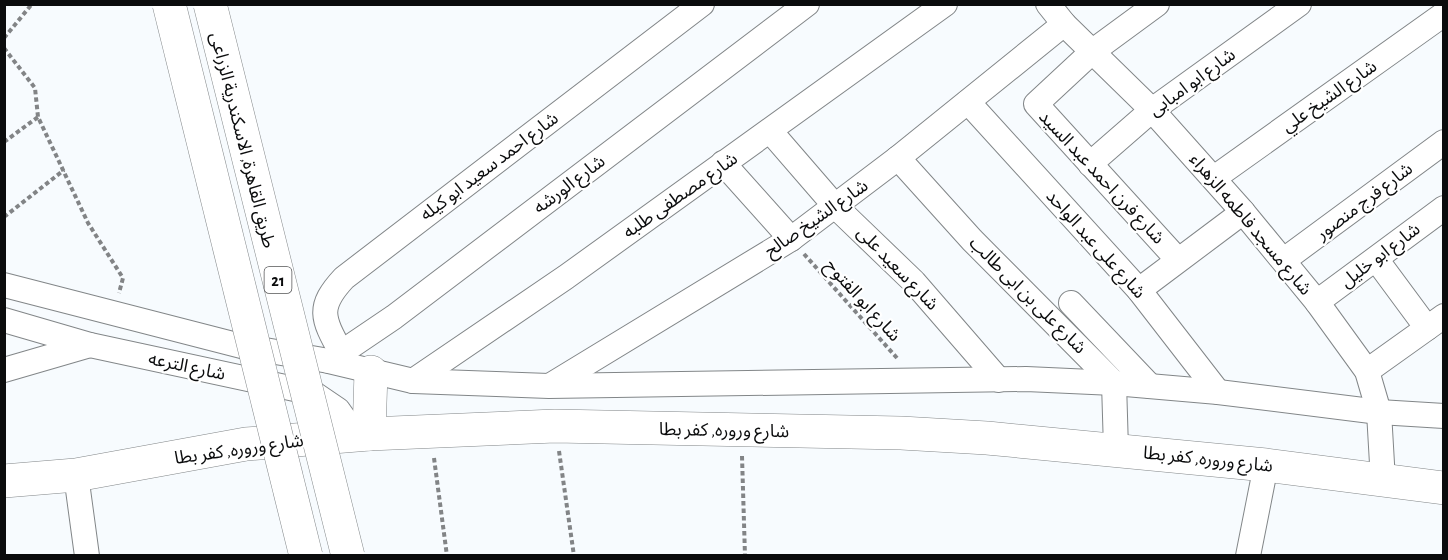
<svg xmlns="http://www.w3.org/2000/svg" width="1448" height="560" viewBox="0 0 1448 560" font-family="'Alegreya Sans','Noto Sans Arabic',sans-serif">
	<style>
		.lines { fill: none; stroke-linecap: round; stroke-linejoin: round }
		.street-casing { stroke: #828688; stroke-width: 26 }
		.secondary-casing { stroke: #828688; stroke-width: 34 }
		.path { stroke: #828486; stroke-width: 4; stroke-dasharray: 4.5 3; stroke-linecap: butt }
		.street { stroke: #fff; stroke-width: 24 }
		.secondary { stroke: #fff; stroke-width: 33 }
		.highway-bridge-casing { stroke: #828688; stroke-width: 34; stroke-linecap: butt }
		.highway-bridge { stroke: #fff; stroke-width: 33 }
		.labels { text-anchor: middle; stroke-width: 4.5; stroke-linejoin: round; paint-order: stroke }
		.shield { fill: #fff; stroke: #545556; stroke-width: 1.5 }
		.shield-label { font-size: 16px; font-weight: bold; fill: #0b0c0d }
		.street-label { font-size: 18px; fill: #0b0c0d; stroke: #fff }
	</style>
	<rect width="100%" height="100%" fill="#f7fbfe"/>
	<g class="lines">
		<g class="street-casing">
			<g id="street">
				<path d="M1048 4 1064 24 1152 110 1243 212 1317 302 1367 371 1379 412 1383 481"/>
				<path d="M1157 4 1093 51 1036 104 1178 260"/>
				<path d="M968 102 1139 290 1218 392"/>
				<path d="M771 132 835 206 914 282 999 380"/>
				<path d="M898 158 972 240 1114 383 1116 449"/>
				<path d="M723 163 791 239"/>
				<path d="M1090 164 1152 110 1299 4"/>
				<path d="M1214 178 1444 14"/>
				<path d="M1376 259 1427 328"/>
				<path d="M1284 260 1444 142"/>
				<path d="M4 285 241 346 329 361 413 381 549 386 1026 379 1114 383 1218 392 1379 412 1444 416"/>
				<path d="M1139 290 1243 212"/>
				<path d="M1317 302 1444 208"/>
				<path d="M1071 303 1150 386"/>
				<path d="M4 320 90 345 313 393 338 410 355 434"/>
				<path d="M341 352C322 318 317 307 344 278L702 4"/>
				<path d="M329 361 394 317 807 4"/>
				<path d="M4 370 90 345"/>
				<path d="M1367 371 1444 316"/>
				<path d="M413 381 566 277 945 4"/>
				<path d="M551 385 791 239 898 158 1064 24"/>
				<path d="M76 475 87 556"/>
				<path d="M1248 556 1266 465"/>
			</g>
		</g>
		<g class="secondary-casing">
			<g id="secondary">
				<path d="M369 434 371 372"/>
				<path d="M4 481 76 475 246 444 369 434 555 426 901 433 987 438 1266 465 1444 488"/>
			</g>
		</g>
		<g class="path">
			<path d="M4 38 32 4"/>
			<path d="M4 48 35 88 38 117 88 223 123 278 119 293"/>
			<path d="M4 142 38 117"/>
			<path d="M4 217 64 170"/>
			<path d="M804 254 897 358"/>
			<path d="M559 451 574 556"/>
			<path d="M742 456 745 556"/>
			<path d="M434 458 447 556"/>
		</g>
		<use href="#street" class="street"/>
		<use href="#secondary" class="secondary"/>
		<g class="highway-bridge-casing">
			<g id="highway-bridge">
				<path d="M169 4 306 556"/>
				<path d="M210 4 348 556"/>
			</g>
		</g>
		<use href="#highway-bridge" class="highway-bridge"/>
	</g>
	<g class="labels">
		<rect class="shield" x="264.5" y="267" width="27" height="26" rx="4.5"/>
		<g class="shield-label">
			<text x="278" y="286">21</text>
		</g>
		<g class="street-label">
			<text transform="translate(1192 82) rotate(-36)" y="6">شارع ابو امبابى</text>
			<text transform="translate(1329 96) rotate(-35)" y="6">شارع الشيخ علي</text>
			<text transform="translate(243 140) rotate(76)" y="6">طريق القاهرة, الاسكندرية الزراعى</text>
			<text transform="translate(489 166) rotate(-37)" y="6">شارع احمد سعيد ابو كيله</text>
			<text transform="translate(1102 177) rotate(47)" y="6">شارع فرن احمد عبد السيد</text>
			<text transform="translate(569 184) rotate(-37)" y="6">شارع الورشه</text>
			<text transform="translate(680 195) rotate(-35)" y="6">شارع مصطفى طلبه</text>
			<text transform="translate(1364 201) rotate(-37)" y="6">شارع فرج منصور</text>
			<text transform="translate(816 218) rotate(-35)" y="6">شارع الشيخ صالح</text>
			<text transform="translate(1251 224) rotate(50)" y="6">شارع مسجد فاطمه الزهراء</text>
			<text transform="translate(1096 244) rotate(48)" y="6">شارع على عبد الواحد</text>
			<text transform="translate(1380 255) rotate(-37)" y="6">شارع ابو خليل</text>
			<text transform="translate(898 268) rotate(46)" y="6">شارع سعيد على</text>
			<text transform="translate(1028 295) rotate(45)" y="6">شارع على بن ابى طالب</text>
			<text transform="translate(863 300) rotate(48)" y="6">شارع ابو الفتوح</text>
			<text transform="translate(187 366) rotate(12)" y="6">شارع الترعه</text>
			<text transform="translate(724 430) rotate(1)" y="6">شارع وروره, كفر بطا</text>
			<text transform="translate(239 449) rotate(-8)" y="6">شارع وروره, كفر بطا</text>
			<text transform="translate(1208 459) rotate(6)" y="6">شارع وروره, كفر بطا</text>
		</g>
	</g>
	<rect width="1448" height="560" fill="none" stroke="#0b0c0d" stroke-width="12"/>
</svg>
